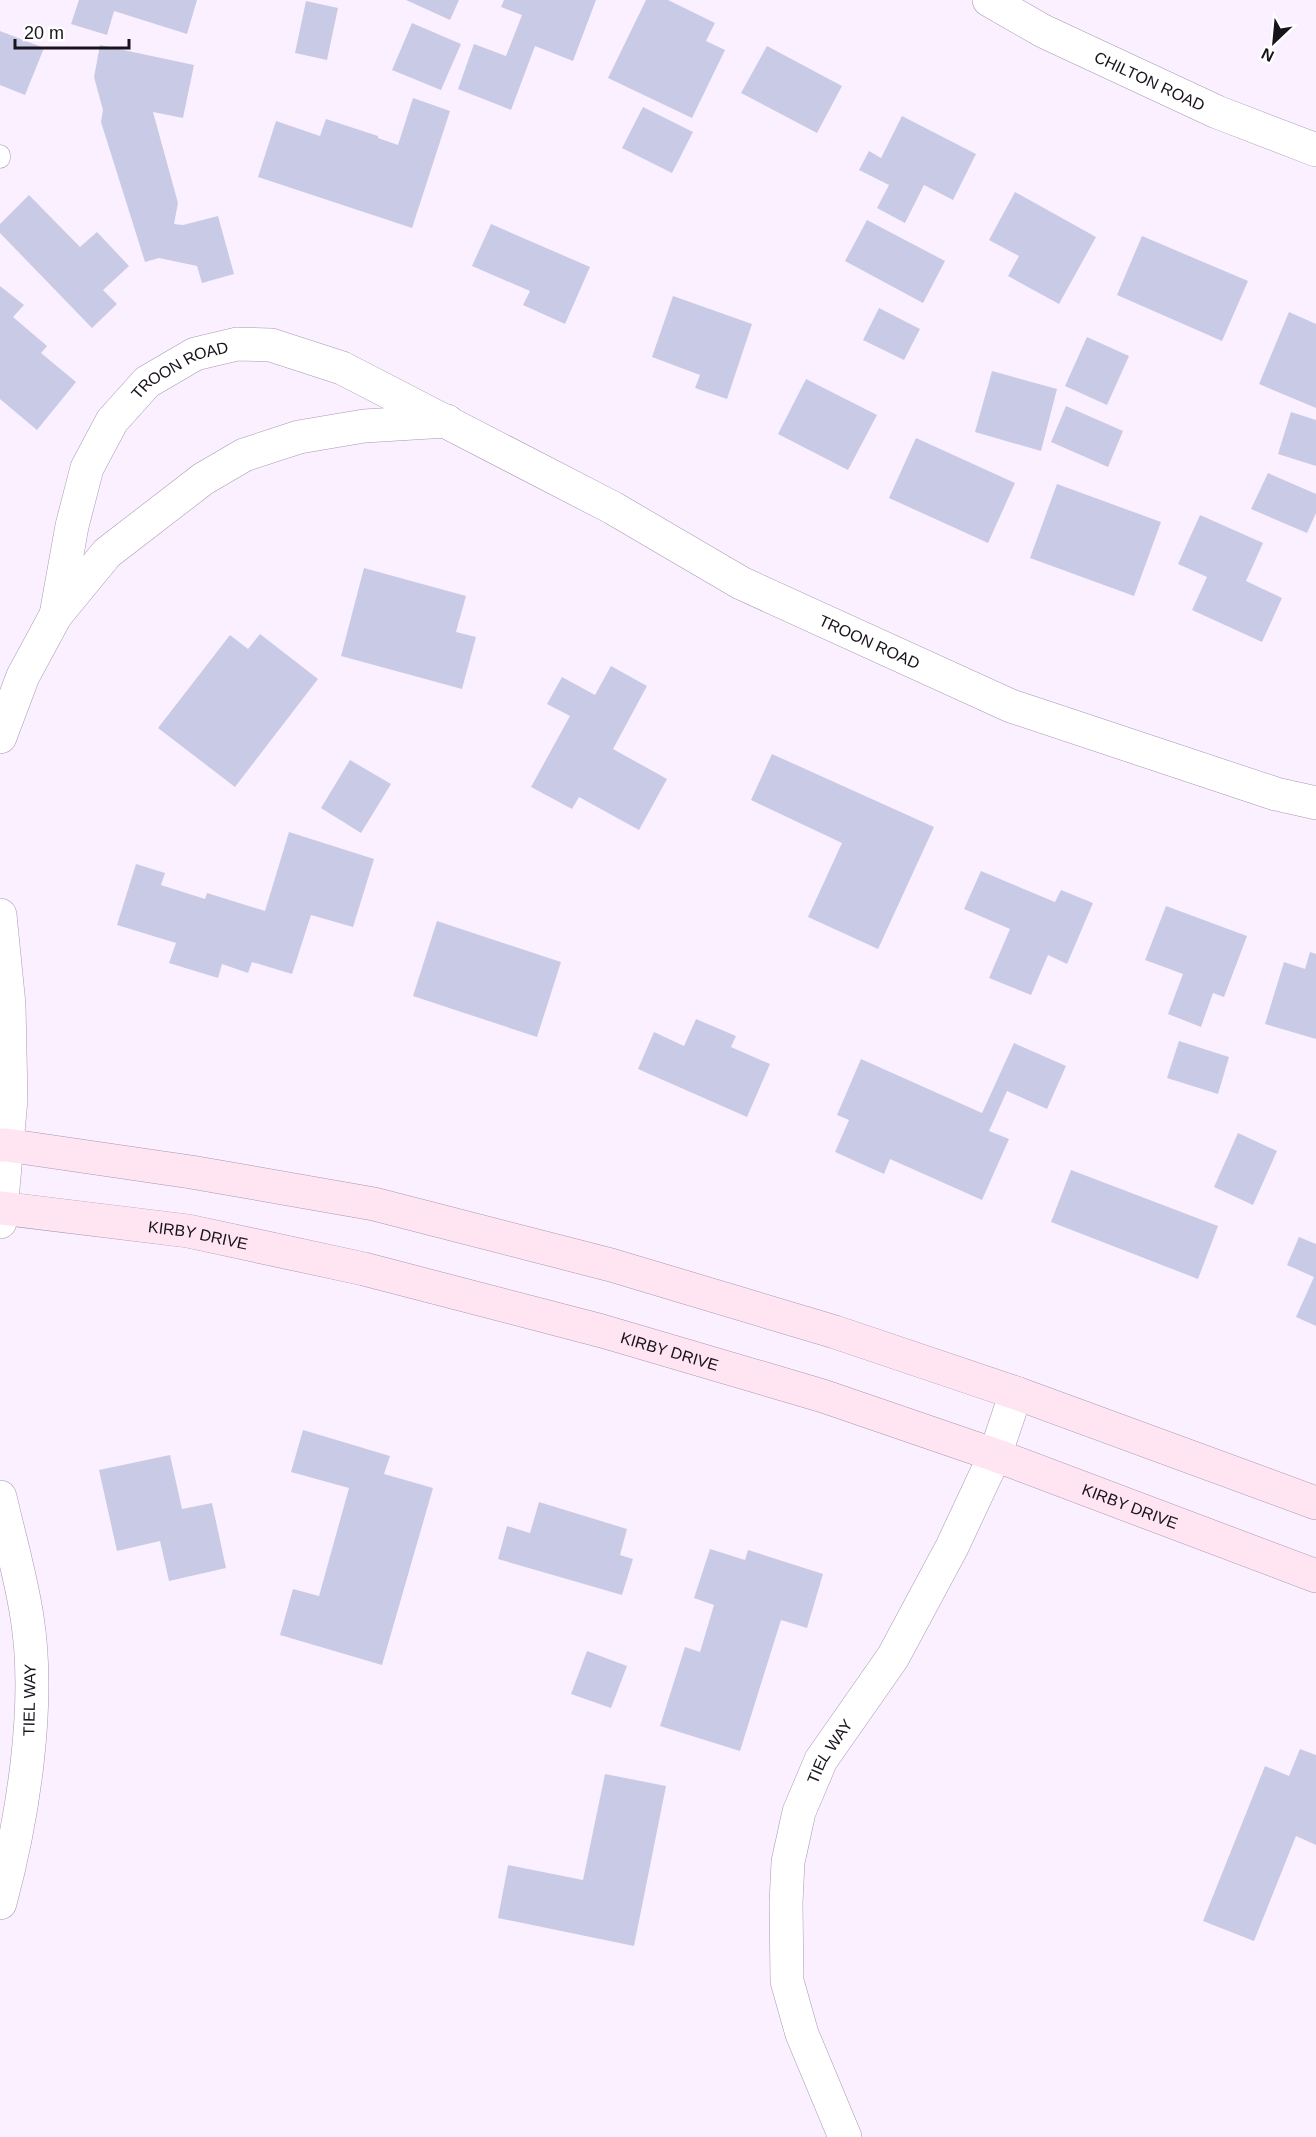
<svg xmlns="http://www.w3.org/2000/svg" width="1316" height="2137" viewBox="0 0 1316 2137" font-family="Helvetica,sans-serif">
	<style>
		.building { fill: #c9cbe6 }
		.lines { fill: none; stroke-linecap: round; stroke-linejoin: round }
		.service-casing { stroke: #a998b0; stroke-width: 21 }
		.minor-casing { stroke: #a998b0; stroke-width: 34 }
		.secondary-casing { stroke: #a998b0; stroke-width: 34 }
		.service { stroke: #fff; stroke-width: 20 }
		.minor { stroke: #fff; stroke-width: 33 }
		.secondary { stroke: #fee5f1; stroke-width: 33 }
		.labels { text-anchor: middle; stroke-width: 4.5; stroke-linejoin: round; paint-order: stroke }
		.street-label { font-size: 16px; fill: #19131c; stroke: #fff }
	</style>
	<rect width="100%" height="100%" fill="#faf0ff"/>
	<g class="building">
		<path d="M79 0H197L187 34 114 11 107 35 71 24Z"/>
		<path d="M406 0H459L450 20Z"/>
		<path d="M504 0H596L573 61 535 46 511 110 458 89 474 44 506 56 522 15 501 7Z"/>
		<path d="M646 0H668L715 23 706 41 725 50 692 118 608 78Z"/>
		<path d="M306 1 338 8 327 60 295 53Z"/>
		<path d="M412 23 461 44 441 90 392 70Z"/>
		<path d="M0 31 44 48 25 95 0 85Z"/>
		<path d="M100 45 194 65 183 118 153 112 178 203 174 224 183 225 218 216 234 274 202 283 197 266 159 258 145 262 101 122 103 110 94 77Z"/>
		<path d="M767 46 842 86 817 133 741 93Z"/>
		<path d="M413 98 450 111 412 228 258 177 276 121 320 136 326 119 378 136V138L398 145Z"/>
		<path d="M643 107 693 132 672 173 622 148Z"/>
		<path d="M902 116 976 154 953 200 924 185 905 223 877 208 889 185 859 170 869 151 881 158Z"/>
		<path d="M1015 192 1096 237 1059 304 1008 276 1019 256 989 240Z"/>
		<path d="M29 195 80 247 97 232 129 266 103 290 117 304 92 328 0 233V224Z"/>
		<path d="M867 220 945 261 923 303 845 261Z"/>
		<path d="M491 224 590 267 565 324 523 305 530 291 472 266Z"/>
		<path d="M1142 236 1248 281 1222 341 1117 295Z"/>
		<path d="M0 286 24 305 13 317 47 346 41 353 76 382 37 430 0 399Z"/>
		<path d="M673 296 752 324 727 399 695 388 700 375 652 357Z"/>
		<path d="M879 308 920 329 904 360 863 340Z"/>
		<path d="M1289 312 1316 324V408L1259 384Z"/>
		<path d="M1087 337 1129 356 1107 405 1065 386Z"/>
		<path d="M992 371 1057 389 1041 451 975 432Z"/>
		<path d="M806 379 877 415 848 470 778 434Z"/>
		<path d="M1066 406 1123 431 1108 467 1051 442Z"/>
		<path d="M1291 412 1316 420V466L1278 454Z"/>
		<path d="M916 438 1015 483 988 543 889 498Z"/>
		<path d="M1268 473 1316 494V513L1307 533 1251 509Z"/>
		<path d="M1057 484 1161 522 1134 596 1030 558Z"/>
		<path d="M1200 515 1263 543 1246 581 1282 598 1262 642 1192 610 1207 577 1178 564Z"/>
		<path d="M364 568 466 596 456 632 476 637 462 689 341 656Z"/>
		<path d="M260 634 318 679 235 787 158 728 230 635 248 649Z"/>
		<path d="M611 666 647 686 613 749 667 779 639 830 579 797 572 809 531 787 570 716 547 704 562 677 595 695Z"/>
		<path d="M772 754 934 827 878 949 808 917 842 843 751 800Z"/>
		<path d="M350 760 391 784 361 833 321 808Z"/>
		<path d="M289 832 374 859 353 927 311 915 292 974 252 962 248 973 222 964 218 978 169 963 176 943 117 925 136 864 165 873 161 885 205 899 207 893 265 911Z"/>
		<path d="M981 871 1055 902 1061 890 1093 903 1067 964 1048 955 1031 995 989 978 1010 929 964 909Z"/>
		<path d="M1166 906 1247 936 1224 997 1213 993 1201 1027 1168 1014 1183 974 1145 960Z"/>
		<path d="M437 921 561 962 537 1037 413 996Z"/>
		<path d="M1310 952 1316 954V1039L1265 1024 1284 962 1305 969Z"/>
		<path d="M696 1019 736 1036 731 1047 770 1064 747 1117 638 1069 654 1032 684 1046Z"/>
		<path d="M1179 1041 1229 1057 1218 1094 1167 1078Z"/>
		<path d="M1014 1043 1066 1066 1047 1109 1007 1091 989 1131 1009 1139 982 1200 890 1159 884 1174 835 1152 849 1120 837 1115 861 1059 982 1113Z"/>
		<path d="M1238 1133 1277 1151 1253 1205 1214 1187Z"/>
		<path d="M1071 1170 1218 1226 1198 1279 1051 1222Z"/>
		<path d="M1299 1237 1316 1244V1326L1296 1317 1314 1277 1287 1265Z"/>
		<path d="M303 1430 390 1456 384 1474 433 1488 382 1665 280 1635 293 1589 319 1596 349 1488 291 1472Z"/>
		<path d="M170 1455 182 1509 212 1503 226 1568 169 1581 160 1541 117 1551 99 1470Z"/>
		<path d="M539 1502 627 1529 620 1555 633 1559 622 1595 498 1559 507 1526 530 1533Z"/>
		<path d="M710 1549 745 1560 748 1550 823 1574 807 1628 781 1620 740 1751 660 1726 685 1647 700 1652 714 1605 694 1598Z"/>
		<path d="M587 1651 627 1666 611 1708 571 1694Z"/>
		<path d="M1300 1749 1316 1755V1845L1296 1836 1254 1941 1203 1921 1265 1766 1289 1776Z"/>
		<path d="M605 1774 666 1786 634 1946 498 1918 508 1865 583 1880Z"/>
	</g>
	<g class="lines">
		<g class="service-casing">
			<path id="service" d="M0 155V158"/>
		</g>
		<g class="minor-casing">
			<g id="minor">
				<path id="s1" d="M989 0 1043 31 1217 112 1316 150"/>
				<path id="s2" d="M56 615 72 526 87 468 112 421 147 382 195 354 237 344 271 345 342 368 613 508 741 583 1011 706 1276 794 1316 803"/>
				<path d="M0 737 23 676 56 615 107 553 203 479 244 455 299 437 364 426 447 421"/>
				<path d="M0 915 9 1005 11 1099 0 1222"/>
				<path d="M0 1497C9 1536 21 1577 27 1617 41 1704 23 1818 0 1903"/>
				<path id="s3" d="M845 2137 802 2034 787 1981 786 1903 788 1862 799 1812 821 1760 893 1657 952 1547 995 1455 1016 1393"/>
			</g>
		</g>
		<g class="secondary-casing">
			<g id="secondary">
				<path d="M0 1145H6L191 1172 374 1204 611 1265 835 1332 1016 1393 1316 1503"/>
				<path id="s4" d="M0 1208 188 1231 364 1269 602 1331 823 1396 995 1455 1316 1576"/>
			</g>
		</g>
		<use href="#service" class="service"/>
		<use href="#minor" class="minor"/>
		<use href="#secondary" class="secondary"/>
	</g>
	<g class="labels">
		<g class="street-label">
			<text dy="6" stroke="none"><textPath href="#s1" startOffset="180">CHILTON ROAD</textPath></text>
			<text dy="6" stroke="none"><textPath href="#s2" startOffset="291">TROON ROAD</textPath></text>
			<text dy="6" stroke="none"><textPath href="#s2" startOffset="1058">TROON ROAD</textPath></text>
			<text dy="6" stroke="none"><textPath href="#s4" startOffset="200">KIRBY DRIVE</textPath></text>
			<text dy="6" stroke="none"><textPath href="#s4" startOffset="686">KIRBY DRIVE</textPath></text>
			<text dy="6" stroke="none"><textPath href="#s4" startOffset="1172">KIRBY DRIVE</textPath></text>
			<text transform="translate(29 1700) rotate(-89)" y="6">TIEL WAY</text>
			<text dy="6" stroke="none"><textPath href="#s3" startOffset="405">TIEL WAY</textPath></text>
		</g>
	</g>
	<g transform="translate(1274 42) rotate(206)" stroke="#ffffff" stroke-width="4.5" paint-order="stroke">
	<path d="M0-4.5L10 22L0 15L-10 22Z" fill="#19131c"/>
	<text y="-9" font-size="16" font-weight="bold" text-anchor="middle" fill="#19131c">N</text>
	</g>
	<path d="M15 39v9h114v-9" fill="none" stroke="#19131c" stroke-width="3"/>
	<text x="24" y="39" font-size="18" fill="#19131c" stroke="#ffffff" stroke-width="4.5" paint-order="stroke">20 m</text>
</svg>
